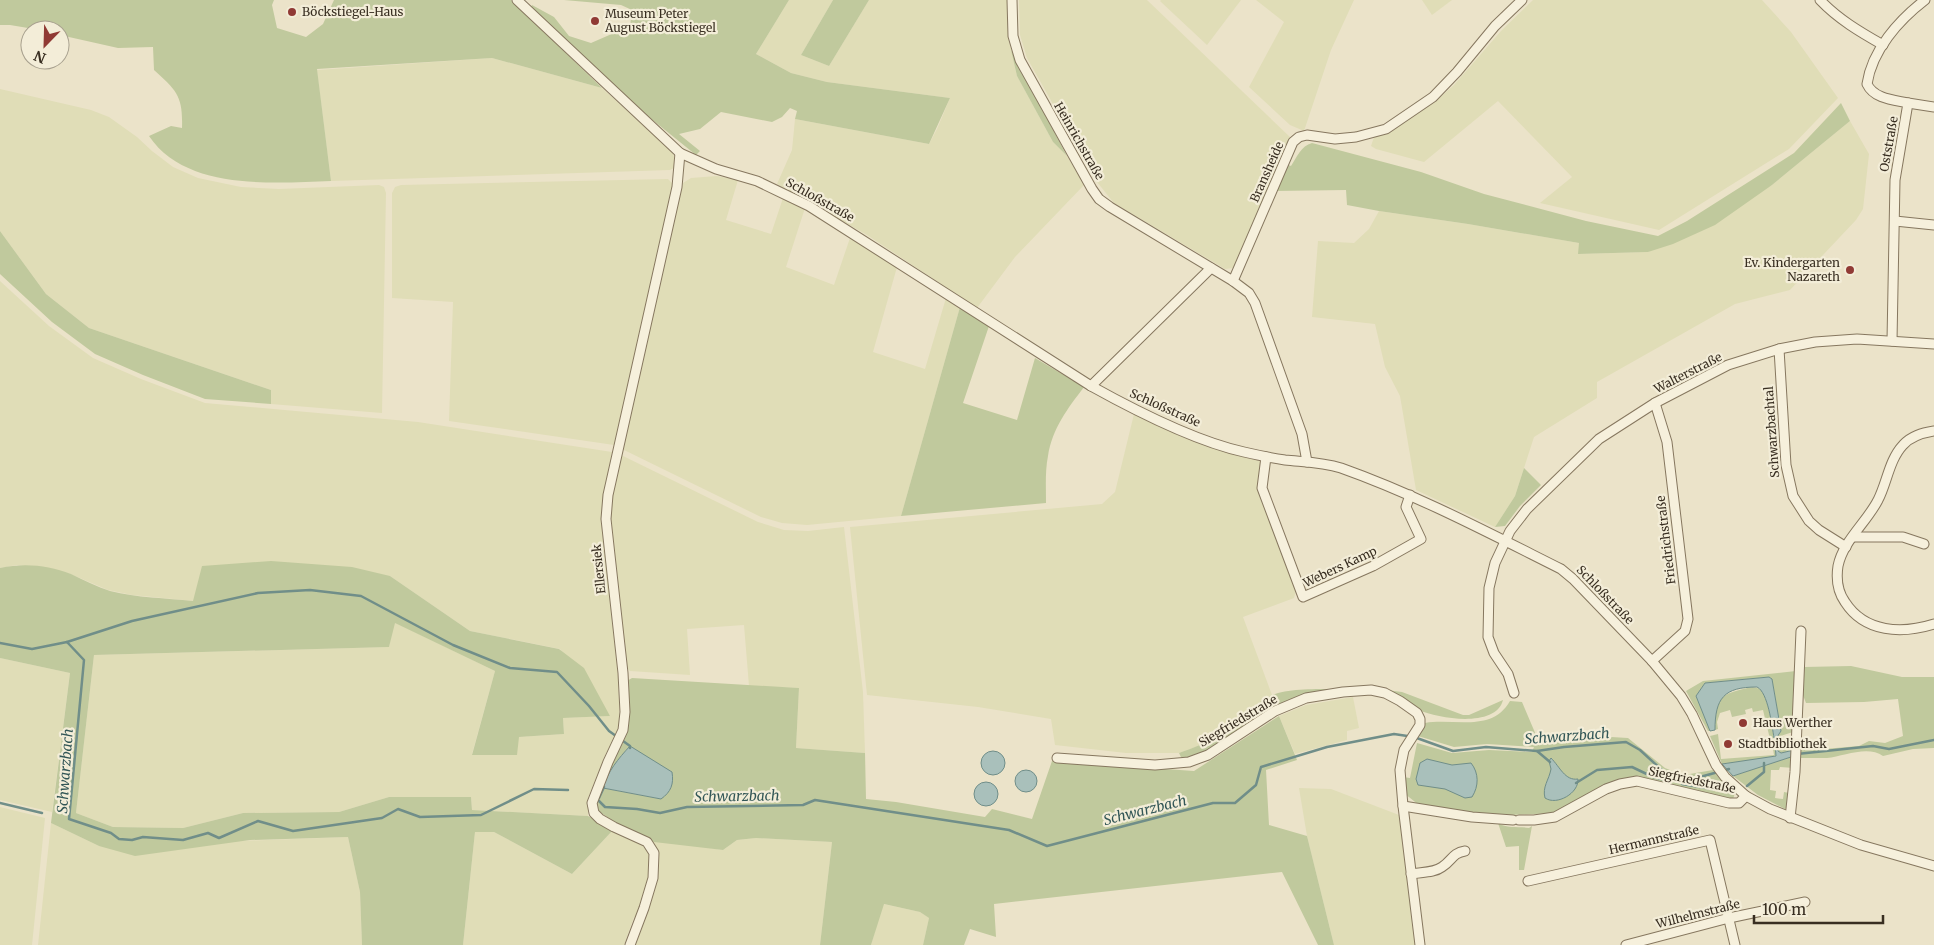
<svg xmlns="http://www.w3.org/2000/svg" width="1934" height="945" viewBox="0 0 1934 945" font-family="Merriweather,serif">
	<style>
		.farmland { fill: #e0ddb7 }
		.green { fill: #c0c99d; fill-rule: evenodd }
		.water { fill: #a9c0bb; stroke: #708e89 }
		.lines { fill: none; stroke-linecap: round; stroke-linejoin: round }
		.stream { stroke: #708e89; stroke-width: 2.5 }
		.minor-casing { stroke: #86775f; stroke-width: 11 }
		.minor { stroke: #f6f0dc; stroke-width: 9 }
		.poi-dot { fill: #903a34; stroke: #f3edd8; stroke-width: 2 }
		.labels { text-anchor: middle; stroke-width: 4.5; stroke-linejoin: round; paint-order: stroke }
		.poi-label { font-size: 12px; fill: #382e21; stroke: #f3edd8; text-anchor: start }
		.street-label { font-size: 12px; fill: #382e21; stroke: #f3edd8 }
		.water-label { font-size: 14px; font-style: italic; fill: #325656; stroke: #f3edd8 }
	</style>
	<rect width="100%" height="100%" fill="#ebe3c9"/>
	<g class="farmland">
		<path d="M789 0H833L801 55 829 66 869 0H1008V36L1017 76 1053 142 1067 156 1084 185 1015 257 977 308 867 235 777 184 792 150 795 119 929 144 937 129 950 98 827 82 791 73 756 54Z"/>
		<path d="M1019 0H1147L1291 138 1233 268 1225 269 1114 203 1097 182 1027 58 1020 35Z"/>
		<path d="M1161 0H1241L1207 45 1160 1Z"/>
		<path d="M1256 0H1354L1331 50 1304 131 1290 125 1249 87 1284 22Z"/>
		<path d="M1422 0H1452L1432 15Z"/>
		<path d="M1533 0H1762L1791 32 1838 98 1789 149 1659 230 1540 203 1572 177 1498 101 1424 162 1376 149 1371 146 1374 137 1408 120 1437 100 1454 85 1501 31Z"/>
		<path d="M492 58 602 88 673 152 675 160 674 168 670 170 331 181 317 70Z"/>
		<path d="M0 89 91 110 109 117 137 137 152 151 173 167 198 178 241 187 279 189 379 185 384 187 386 193 382 413 271 404V390L89 328 46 294 0 231Z"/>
		<path d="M1850 121 1869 154 1863 209 1856 220 1790 290 1735 304 1597 382V398L1534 437 1515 496 1495 527 1416 490 1400 396 1385 367 1375 324 1312 317 1318 241 1354 243 1369 229 1379 211 1468 224 1579 243V254L1648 252 1772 185Z"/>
		<path d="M717 176 738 180 726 220 771 234 783 198 805 208 786 267 834 285 851 235 897 267 873 352 925 369 946 298 960 307 901 516 807 525 782 523 761 517 622 449 683 183 691 178Z"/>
		<path d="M668 179 673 184 614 445 449 421 453 302 392 298V193L395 187 401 185Z"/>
		<path d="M0 281 49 326 93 358 141 379 205 403 418 422 612 452 604 493 602 520 618 675 620 728 613 744 606 753 588 798V816L472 810 471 797H389L339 812 243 813 183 828 113 827 76 813 94 655 389 647 394 622 495 671 472 754 519 737 564 734 563 718 610 716 560 649 470 631 390 576 194 601 132 595 108 590 68 573 17 565 0 568Z"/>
		<path d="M1134 414 1205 445 1240 456 1261 461 1258 488 1296 591 1294 598 1243 617 1272 695 1247 711 1218 734 1201 745 1179 753H1126L1055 745 1051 719 978 707 867 695 850 527 1102 504 1115 492Z"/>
		<path d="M621 455 758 522 784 530 808 531 844 527 863 692 865 753 796 748 799 688 749 686 744 625 687 629 690 675 630 671 626 667 611 520 612 495Z"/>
		<path d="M0 658 70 673 52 812 0 800Z"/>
		<path d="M1353 697 1359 728 1347 731V740L1295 754 1279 716 1306 705Z"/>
		<path d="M1299 788 1331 789 1399 815 1417 945H1334L1307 836Z"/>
		<path d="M0 807 45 818 32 945H0Z"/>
		<path d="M51 823 99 846 348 837 360 892 362 945H38Z"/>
		<path d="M613 830 650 839 723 850 737 840 756 838 832 842 820 945H635L643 924 634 917 624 945H463L475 832H494L572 874Z"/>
		<path d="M883 904 920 912 929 918 923 945H871Z"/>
	</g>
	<g class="green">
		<path d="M0 0H274L272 5 277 28 306 37 323 24 334 0H511L602 88 492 58 317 69 331 181C273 183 186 191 149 136L171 126 182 128C183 96 177 91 154 70L153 47 118 48 60 35V30H40L10 25H0Z"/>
		<path d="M564 0H789L756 54 791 73 827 82 950 98 929 144 795 119 797 111 790 108 782 117 772 122 721 112 700 129 679 134 700 151 696 155 634 105 531 7 532 5 554 17 569 36 591 43 630 26 632 10 621 5Z"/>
		<path d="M833 0H869L829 66 801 55Z"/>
		<path d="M1011 50 1067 156 1053 142 1017 76Z"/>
		<path d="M1841 103 1850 121 1772 185 1715 225 1673 244 1648 252 1578 254 1579 243 1468 224 1379 211 1347 205 1346 190 1273 191 1286 164 1291 166C1297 157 1301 146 1312 143L1421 172 1484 194 1586 221 1658 236 1687 221 1794 153Z"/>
		<path d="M0 231 46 294 89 328 271 390V404L205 399 143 375 95 354 52 322 0 274Z"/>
		<path d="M960 307 989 326 963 403 1017 420 1035 358 1084 387C1068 408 1052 429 1048 456 1045 471 1046 488 1046 503L901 516Z"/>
		<path d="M1524 468 1541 485 1520 506 1505 526 1495 527 1515 496Z"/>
		<path d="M271 561 352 567 390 576 470 631 559 649 584 668 610 716 563 718 564 734 519 737 517 755H472L495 671 395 623 389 647 94 655 76 813 113 827 183 828 243 813 339 812 389 797H471L472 810 588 816 613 830 572 874 494 832H475L463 945H362L360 892 348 837 250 840 135 856 99 846 51 823 70 673 0 658V568C24 563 48 565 71 574 84 580 97 587 110 591 137 598 166 598 193 601L202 566Z"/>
		<path d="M1851 666 1902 677H1934V748L1913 749 1883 756C1868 745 1844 756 1827 758 1818 758 1808 758 1799 758L1800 748 1824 749 1859 746 1869 741 1885 743 1903 736 1898 699 1864 702 1806 703 1803 695 1804 667Z"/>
		<path d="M1796 671 1793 732 1777 737 1781 731 1772 679 1769 677 1705 683 1696 696 1710 731H1708L1686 691 1703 681Z"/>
		<path d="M632 678 799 688 796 748 865 753 866 799 896 802 985 817 992 809 1032 819 1052 761 1194 771 1279 716 1297 760 1266 770 1269 825 1307 836 1334 945H1318L1282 872 994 904 996 937 970 929 964 945H923L929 918 920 912 884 904 871 945H820L832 842 756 838 737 840 723 850 654 842 623 828 600 812 595 802 605 772 627 733V681ZM630 746 661 799 603 788C608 771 618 759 630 746Z"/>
		<path d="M1752 687 1761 689C1768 699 1772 724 1774 738L1770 739 1763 710 1753 712 1752 708 1745 710 1746 714 1732 717 1730 710 1720 713 1717 722 1718 729 1715 730C1715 696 1720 694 1752 687Z"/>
		<path d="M1340 689 1305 695 1206 752 1182 759 1179 753C1193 748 1206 743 1218 735 1236 722 1251 706 1270 696 1285 688 1322 689 1340 689Z"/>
		<path d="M1386 690 1402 692 1463 715H1469L1503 700C1496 728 1439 719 1419 710 1408 705 1397 697 1386 690Z"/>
		<path d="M1510 701 1522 702 1539 742 1611 737 1628 738 1665 768 1675 772 1684 775 1713 770 1735 793 1733 799 1723 798 1637 779 1555 813 1488 816 1420 806 1404 793 1403 777 1410 778 1417 743 1452 753 1489 750 1532 752 1534 747 1487 744 1454 747 1418 736 1425 723C1454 718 1492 733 1510 701Z"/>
		<path d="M1718 734 1721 759 1774 755 1772 743H1775L1777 755 1763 759 1722 764 1710 736Z"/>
		<path d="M1787 741 1793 744 1794 750 1781 753 1778 751 1777 742Z"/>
		<path d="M1794 756V768L1780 767 1779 770H1771L1770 790 1776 791 1775 798 1783 799 1784 792 1789 793 1788 807 1785 809 1758 795 1733 776Z"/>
		<path d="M1498 823C1507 829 1518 826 1529 828L1532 826 1524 870H1519V846L1506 847Z"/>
	</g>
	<g class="water">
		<path d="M1769 677 1772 679 1781 731 1777 737 1774 738C1772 726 1768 692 1757 687 1724 687 1715 698 1715 730L1710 731 1696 696 1705 683Z"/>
		<path d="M1777 742 1778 751 1781 753 1794 750V756L1733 776 1722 764 1776 756 1775 743Z"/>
		<path d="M630 746 672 772C674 784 671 792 661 799L603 788C608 771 618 759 630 746Z"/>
		<circle cx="993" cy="763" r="12"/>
		<path d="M1551 758C1560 767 1565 781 1578 779 1579 793 1557 806 1545 798 1542 787 1549 780 1551 769L1549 761Z"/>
		<path d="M1427 759 1452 765 1471 763C1479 773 1479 786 1472 797L1465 798 1445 789 1418 785 1416 779 1420 763Z"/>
		<circle cx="1026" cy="781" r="11"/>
		<circle cx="986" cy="794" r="12"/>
	</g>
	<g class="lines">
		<g class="stream">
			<path d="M67 642 132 621 258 593 310 590 361 596 453 645 510 668 557 672 589 706 609 731 630 746V748"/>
			<path d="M0 643 32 649 67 642 84 660 69 819 111 833 119 839 132 840 143 837 183 840 208 833 219 838 258 821 293 831 382 818 398 809 420 817 481 815 534 789 568 790"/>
			<path d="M1537 751 1550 762"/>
			<path d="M1797 754 1873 746 1889 749 1934 740"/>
			<path d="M1700 777 1729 769"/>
			<path d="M1576 783 1597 770 1632 767 1653 777 1670 781"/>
			<path d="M1682 784 1718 790 1726 789"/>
			<path d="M1747 786 1764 772V763"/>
			<path d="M596 798 605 807 637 809 660 813 687 807 803 805 815 800 1009 830 1047 846 1213 803H1235L1256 785 1261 767 1327 747 1394 734 1414 737 1453 751 1486 747 1537 751 1564 747 1626 742 1640 750 1664 772 1670 774"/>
			<path d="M599 798 604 787"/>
			<path d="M0 803 42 813"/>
		</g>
		<g class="minor-casing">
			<g id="minor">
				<path d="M517 0 680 153 716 169 757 181 809 206 1091 386C1136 411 1194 441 1244 452 1257 455 1271 458 1285 460 1304 462 1322 462 1341 468 1417 495 1489 533 1561 569L1573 579 1652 661 1681 696 1692 714 1716 765 1725 777 1746 796 1770 809 1861 845 1934 866"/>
				<path d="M1012 0 1013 36 1020 60 1092 189 1099 199 1110 207 1233 281 1249 293 1255 303 1302 434 1307 462"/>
				<path d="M1820 0C1838 19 1860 32 1883 45"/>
				<path d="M1908 103 1934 107"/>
				<path d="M1895 221 1934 225"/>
				<path d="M1233 281 1293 142 1299 137 1307 135 1335 139 1356 137 1386 129 1433 97 1457 72 1495 26 1522 0"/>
				<path d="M1892 341 1895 180 1908 103C1894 100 1874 99 1867 84 1872 50 1899 20 1925 0"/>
				<path d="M1779 349 1786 465 1793 496 1809 521 1819 530 1846 547"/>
				<path d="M1091 386 1211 268"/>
				<path d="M1934 431C1922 433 1911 436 1903 445 1889 460 1887 483 1878 500 1867 522 1843 541 1838 566 1836 579 1838 592 1845 602 1865 633 1902 634 1934 624"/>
				<path d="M1266 457 1262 488 1303 597 1373 566 1421 539 1406 507 1410 495"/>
				<path d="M1854 537H1903L1924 544"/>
				<path d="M1652 661 1685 631 1688 619 1667 442 1655 403"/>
				<path d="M1514 693 1508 674 1494 653 1488 637 1489 588 1495 563 1510 531 1527 509 1599 439 1655 403 1728 365 1779 349 1815 342 1857 339 1934 344"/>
				<path d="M1057 758 1155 765 1189 762 1208 755 1275 711 1306 698 1343 692 1371 690 1385 693 1400 701 1417 713 1420 719V725L1404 750 1400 770 1403 806 1420 945"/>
				<path d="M1403 806 1472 817 1513 820"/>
				<path d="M1790 818 1795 772 1801 631"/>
				<path d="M1519 820H1534L1555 817 1606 789 1620 784 1637 781 1729 803H1739L1746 796"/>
				<path d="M1411 874C1421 872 1434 873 1442 867 1452 861 1452 853 1465 851"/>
				<path d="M1528 881 1710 840 1735 945"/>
				<path d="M630 945 644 908 653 878 654 853 647 842 614 827 600 819 594 813 592 803 608 762 623 730 625 712 623 673 606 519 608 495 677 187 680 153"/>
				<path d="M1626 945 1729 918 1805 902"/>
			</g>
		</g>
		<use href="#minor" class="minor"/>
	</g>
	<g class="poi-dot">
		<circle cx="292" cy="12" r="5"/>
		<circle cx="595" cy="21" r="5"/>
		<circle cx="1850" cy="270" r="5"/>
		<circle cx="1743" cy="723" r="5"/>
		<circle cx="1728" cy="744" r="5"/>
	</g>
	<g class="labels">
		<g class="poi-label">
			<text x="302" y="16">Böckstiegel-Haus</text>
			<text x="605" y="18">Museum Peter<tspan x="605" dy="14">August Böckstiegel</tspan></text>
			<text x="1840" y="267" text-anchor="end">Ev. Kindergarten<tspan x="1840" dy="14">Nazareth</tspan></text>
			<text x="1753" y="727">Haus Werther</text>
			<text x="1738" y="748">Stadtbibliothek</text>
		</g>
		<g class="street-label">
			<text transform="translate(1079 141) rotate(60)" y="4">Heinrichstraße</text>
			<text transform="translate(1889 144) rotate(-80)" y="4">Oststraße</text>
			<text transform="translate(1267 172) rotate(-66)" y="4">Bransheide</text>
			<text transform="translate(820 200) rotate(29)" y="4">Schloßstraße</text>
			<text transform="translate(1688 373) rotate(-27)" y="4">Walterstraße</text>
			<text transform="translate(1165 408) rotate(24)" y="4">Schloßstraße</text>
			<text transform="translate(1772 432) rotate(-94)" y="4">Schwarzbachtal</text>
			<text transform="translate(1666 540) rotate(-97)" y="4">Friedrichstraße</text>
			<text transform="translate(1340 567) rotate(-25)" y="4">Webers Kamp</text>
			<text transform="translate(599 569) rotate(-96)" y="4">Ellersiek</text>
			<text transform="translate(1605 595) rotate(46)" y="4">Schloßstraße</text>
			<text transform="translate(1238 721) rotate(-31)" y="4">Siegfriedstraße</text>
			<text transform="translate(1692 780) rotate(12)" y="4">Siegfriedstraße</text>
			<text transform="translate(1654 840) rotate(-13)" y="4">Hermannstraße</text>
			<text transform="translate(1698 914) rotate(-14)" y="4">Wilhelmstraße</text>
		</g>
		<g class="water-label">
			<text transform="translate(1567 736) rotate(-4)" y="5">Schwarzbach</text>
			<text transform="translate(65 771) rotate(-86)" y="5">Schwarzbach</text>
			<text transform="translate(737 796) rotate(-1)" y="5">Schwarzbach</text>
			<text transform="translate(1145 810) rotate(-14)" y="5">Schwarzbach</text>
		</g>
	</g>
	<g transform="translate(45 45) rotate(203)"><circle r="24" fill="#f3edd8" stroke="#a8a18f"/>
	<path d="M0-4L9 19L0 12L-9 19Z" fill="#903a34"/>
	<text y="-8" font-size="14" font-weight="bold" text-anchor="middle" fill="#382e21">N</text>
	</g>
	<path d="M1754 915v8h129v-8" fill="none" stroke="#382e21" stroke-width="2.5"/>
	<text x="1762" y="915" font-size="15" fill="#382e21" stroke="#f3edd8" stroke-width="4" paint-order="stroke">100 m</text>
</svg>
